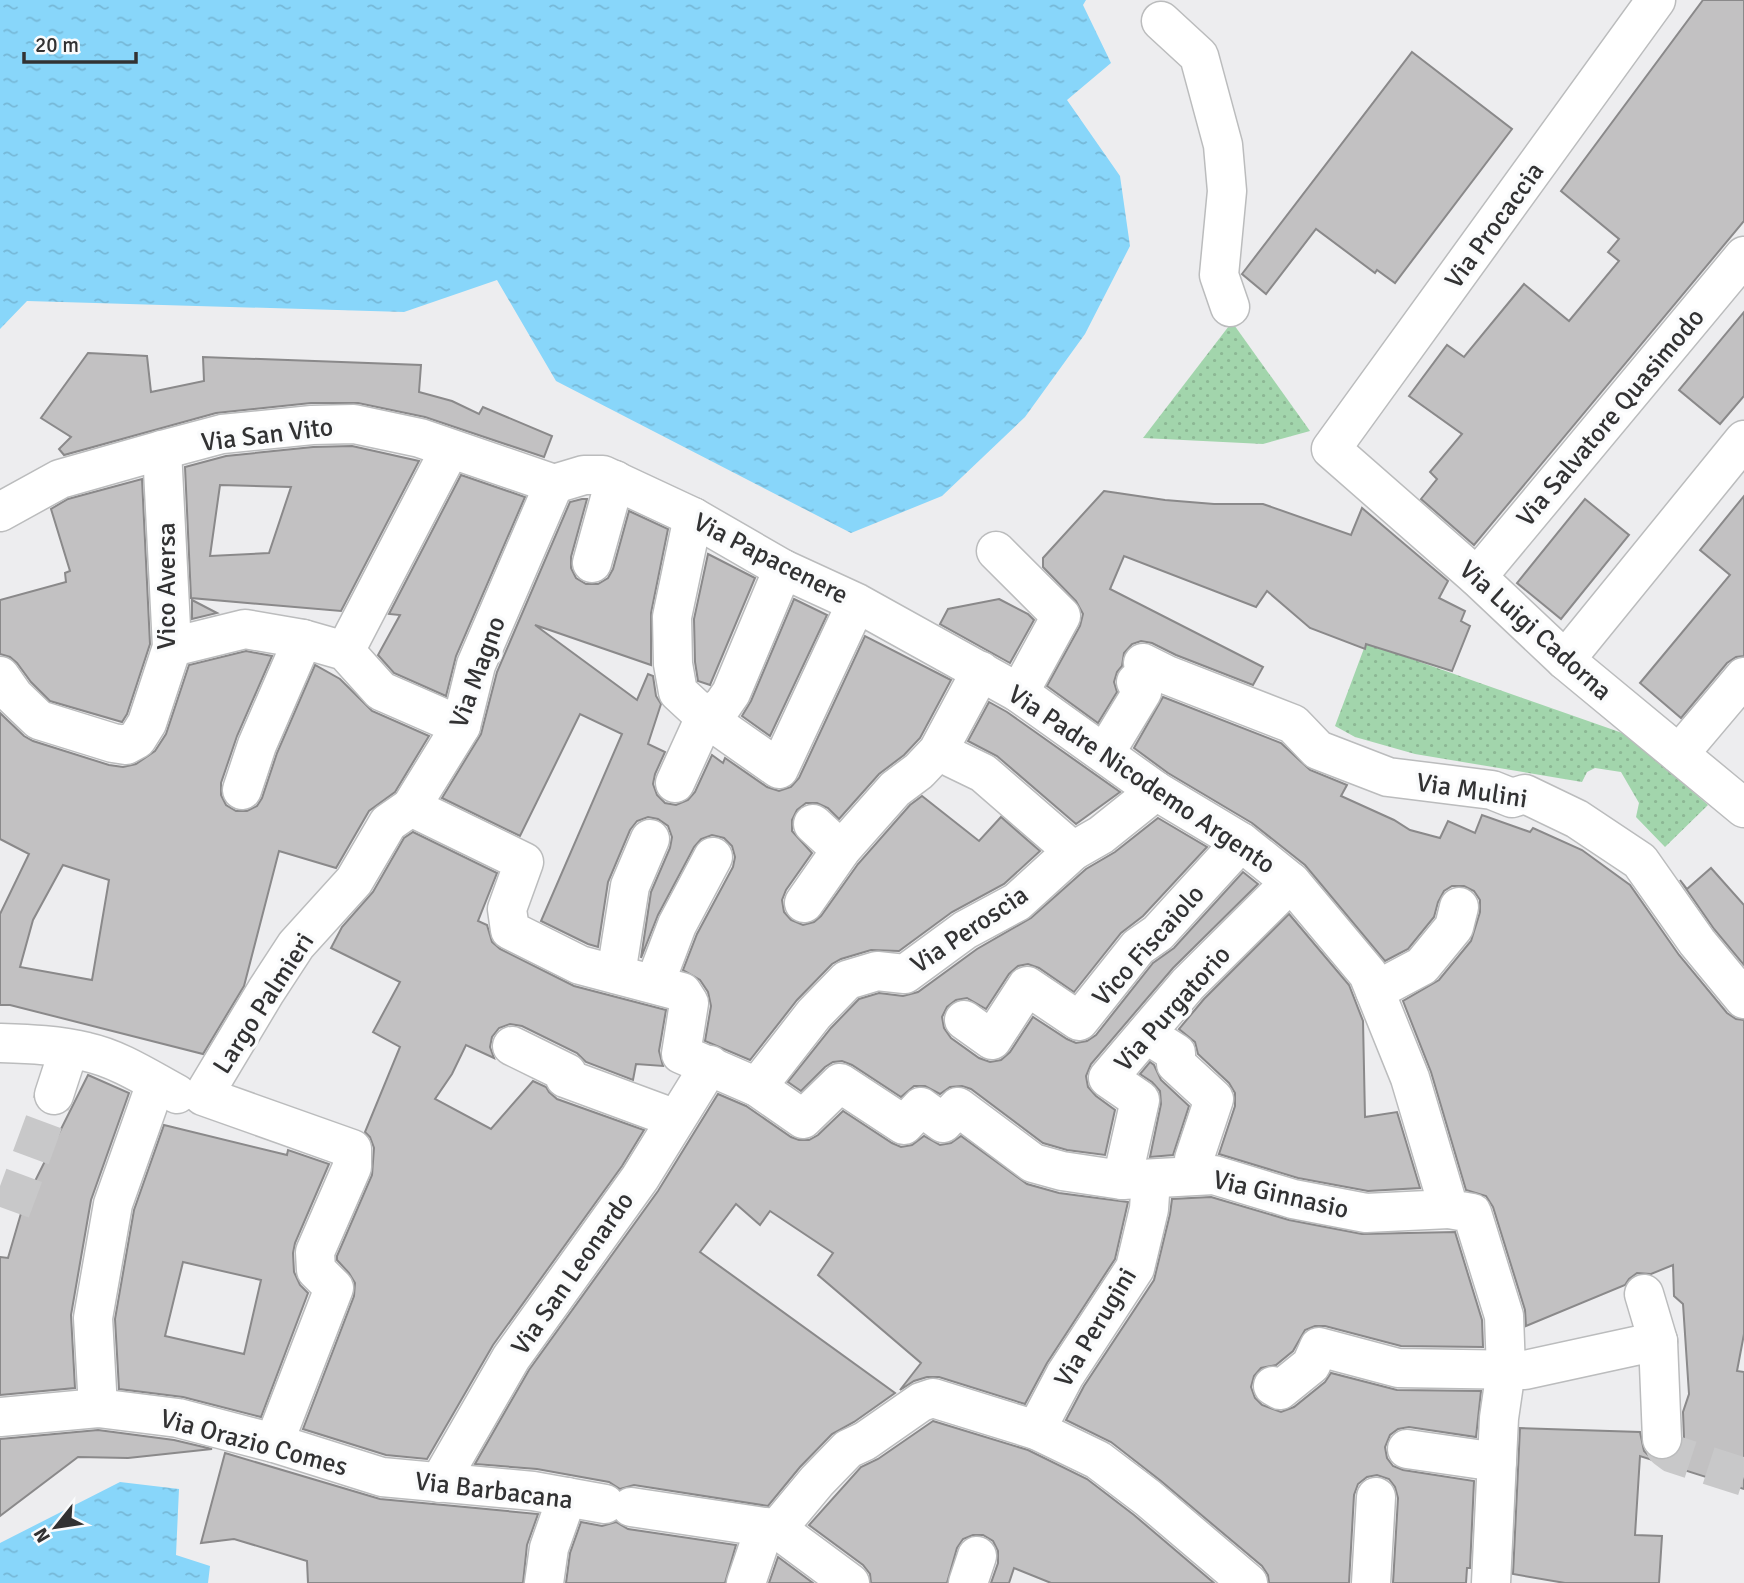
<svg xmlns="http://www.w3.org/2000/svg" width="1744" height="1583" viewBox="0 0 1744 1583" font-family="Signika,sans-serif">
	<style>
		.park { fill: url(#park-dots) }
		.water { fill: url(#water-ripples) }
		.building { fill: #c2c1c2; stroke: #8a898a; stroke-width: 2; fill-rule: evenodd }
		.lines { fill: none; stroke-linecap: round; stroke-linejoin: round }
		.minor-tunnel { stroke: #c8c8c9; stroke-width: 38; stroke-dasharray: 38 19; stroke-linecap: butt }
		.minor-casing { stroke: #bbbcbd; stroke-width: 41 }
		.minor { stroke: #fff; stroke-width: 38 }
		.labels { text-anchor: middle; stroke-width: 7; stroke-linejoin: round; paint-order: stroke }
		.street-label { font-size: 26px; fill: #323233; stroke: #fafbfc }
	</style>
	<defs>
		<pattern id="park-dots" width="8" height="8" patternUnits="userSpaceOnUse" patternTransform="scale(1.75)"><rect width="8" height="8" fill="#a2d5ac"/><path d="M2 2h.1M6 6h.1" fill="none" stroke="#8cb794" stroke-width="1.8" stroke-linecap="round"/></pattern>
		<pattern id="water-ripples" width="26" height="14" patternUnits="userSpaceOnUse" patternTransform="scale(1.75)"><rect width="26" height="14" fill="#88d6fa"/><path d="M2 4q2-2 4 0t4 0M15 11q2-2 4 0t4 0" fill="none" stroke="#76b8d7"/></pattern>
	</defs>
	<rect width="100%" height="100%" fill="#ededef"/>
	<g class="park">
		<path d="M1232 322 1310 431 1263 444 1143 438Z"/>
		<path d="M1366 643 1628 735 1708 805 1665 847 1636 817 1639 803 1621 772 1595 768 1587 772 1582 782 1415 754 1355 737 1335 726Z"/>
	</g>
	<g class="water">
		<path d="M0 0H1086L1083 5 1111 63 1067 100 1120 176 1130 246 1085 334 1025 417 942 496 851 533 556 381 497 280 404 312 27 301 0 329Z"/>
		<path d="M120 1482 179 1489 176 1555 210 1566 208 1583H0V1543Z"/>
	</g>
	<g class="building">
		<path d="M1703 0H1744V221L1474 545 1421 499 1437 479 1430 472 1462 434 1409 396 1447 345 1464 357 1524 284 1569 321 1619 261 1608 252 1619 239 1561 191Z"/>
		<path d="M1412 52 1512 129 1395 283 1377 270 1375 273 1316 229 1266 294 1242 274Z"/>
		<path d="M1744 312V396L1720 424 1679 390Z"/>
		<path d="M88 353 147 356 151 392 204 381 203 357 421 365 419 392 452 401 479 414 483 407 552 436 544 457 425 417 358 403H311L216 413 64 455 59 449 71 437 41 418Z"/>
		<path d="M352 446 419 461 341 611 191 598 185 467 226 456 313 447ZM220 485 291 487 269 553 210 556Z"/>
		<path d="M461 475 525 497 456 656 446 696 394 673 378 655 400 615 389 614Z"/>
		<path d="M142 479 150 644 127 714 122 722 50 701 31 682 17 663 10 657 0 654V600L66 582 65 573 70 571 51 509 68 499Z"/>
		<path d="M1104 491 1165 500 1214 504H1263L1351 535 1362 508 1448 581 1439 598 1465 611 1461 621 1470 626 1452 671 1366 644 1365 649 1310 628 1267 591 1256 607 1124 556 1110 589 1263 667 1253 685 1176 655 1152 643 1141 641 1132 644 1124 653 1122 666 1117 672 1114 682 1117 692 1098 723 1047 686 1080 626 1083 614 1076 601 1043 567V558Z"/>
		<path d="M1744 496V656L1736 657 1727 663 1681 718 1640 683 1730 575 1700 550Z"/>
		<path d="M582 499H587L571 557V568L576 578 586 584H598L608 578 613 569 629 511 668 529 651 613V665L535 625 637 700 648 674 653 676 656 696 661 704 648 744 665 752 655 774 653 784 657 795 665 803 676 805 688 800 695 792 712 755 723 763 725 758 767 787 779 791 791 787 799 778 865 636 951 680 920 738 904 755 879 774 839 819 828 808 817 803H806L797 810 792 820V831L812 853 786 890 782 900 784 912 791 920 803 925 814 922 821 916 858 864 910 805 922 796 979 841 1001 817 1040 851 1004 884 952 912 899 951 871 950 841 959 832 964 797 1000 750 1060 705 1041 711 1006 708 992 700 980 683 970 697 934 733 867 735 857 732 846 724 838 712 835 701 839 694 847 658 915 641 958 651 892 670 848 672 837 668 826 658 819 648 817 637 821 630 830 608 882 598 947 588 944 541 921 622 734 580 714 520 836 442 798 481 734 497 672 570 502Z"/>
		<path d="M1585 499 1629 535 1561 619 1517 583Z"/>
		<path d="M708 554 755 578 710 685 698 681 695 662 694 619Z"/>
		<path d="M794 599 827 615 770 736 742 716 751 701Z"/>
		<path d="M999 599 1028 614 1034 620 1010 663 940 624 948 609Z"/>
		<path d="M192 600 217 613 192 619Z"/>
		<path d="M246 651 272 656 237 736 221 783V795L226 805 236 811H247L257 806 262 798 277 753 315 665 340 679 372 711 429 736 395 792 369 811 336 868 279 851 244 986 203 1054 10 1005H0V914L29 854 0 839V713L24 736 33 741 109 765 123 767 136 764 155 751 166 734 189 665ZM63 865 109 880 92 980 20 967 33 920Z"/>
		<path d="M1163 697 1281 743 1310 770 1347 785 1341 796 1394 820 1410 830 1440 838 1448 821 1475 833 1482 815 1530 832 1533 828 1582 850 1630 885 1679 955 1727 1013 1736 1019 1744 1020V1334L1737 1371 1744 1372V1489L1640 1456 1635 1535 1662 1536 1659 1583H1565L1513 1574 1520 1428 1640 1432 1644 1451 1652 1459 1664 1461 1674 1457 1682 1449 1684 1438 1683 1412 1689 1394 1683 1304 1674 1296 1673 1265 1651 1274 1637 1273 1629 1279 1625 1285 1526 1326 1525 1310 1493 1207 1486 1196 1466 1190 1431 1072 1403 1001 1439 980 1471 941 1480 912V900L1474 891 1464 886H1452L1444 891 1438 902 1434 917 1408 949 1385 961 1305 865 1252 823 1168 773 1134 748Z"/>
		<path d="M989 702 1007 712 1120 792 1076 824 997 756 968 741Z"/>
		<path d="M1158 818 1207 847 1143 916 1121 933 1074 992 1039 968 1028 964 1018 966 1009 974 986 1009 967 998 956 1000 947 1007 942 1017 944 1028 951 1038 979 1058 990 1062 1001 1060 1010 1052 1033 1017 1067 1039 1076 1043 1087 1041 1096 1035 1153 963 1174 948 1243 872 1258 884 1173 968 1091 1064 1086 1076 1088 1087 1096 1096 1115 1110 1105 1155 1067 1150 1043 1143 971 1089 962 1086 950 1087 940 1094 925 1086H914L901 1097 852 1065 842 1061 833 1062 825 1067 801 1091 788 1082 831 1028 859 999 879 993 903 996 918 992 977 949 1031 918 1086 869 1115 852Z"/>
		<path d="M413 832 497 873 478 921 487 925 492 942 500 949 574 986 666 1010 659 1051 663 1066 636 1064 633 1080 586 1062 577 1053 522 1026 510 1024 499 1028 492 1037 490 1047 494 1058 466 1045 452 1074 435 1099 491 1129 533 1081 546 1087 549 1092 557 1099 644 1130 622 1166 493 1345 427 1459 386 1455 303 1429 354 1296 355 1283 349 1273 337 1260V1256L372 1175 374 1148 370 1137 365 1132 400 1047 373 1032 400 982 331 948 342 927 373 892 404 838Z"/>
		<path d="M1711 868 1744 905V965L1714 929 1680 880 1687 889Z"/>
		<path d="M1289 914 1349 985 1363 1021 1365 1117 1397 1112 1420 1188 1368 1191 1298 1178 1219 1154 1235 1106V1093L1229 1083 1198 1054 1195 1042 1179 1029 1204 999Z"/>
		<path d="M1150 1062 1154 1065 1161 1080 1189 1106 1173 1155 1150 1157 1161 1104 1160 1091 1152 1082 1140 1074Z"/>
		<path d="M88 1075 129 1093 91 1200 71 1315 75 1388 0 1395V1257L8 1258 24 1203Z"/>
		<path d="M718 1094 746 1106 791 1137 799 1140H809L818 1135 843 1111 892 1143 901 1147 912 1145 924 1136 940 1145 951 1143 961 1136 1027 1184 1059 1193 1128 1202 1115 1259 1047 1363 1025 1404 939 1377H927L914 1381 900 1390 921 1363 818 1275 833 1253 770 1211 760 1225 736 1204 700 1252 895 1393 854 1422 832 1434 800 1467 768 1506 634 1485 620 1489 609 1482 537 1469 475 1464 529 1370 658 1191Z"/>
		<path d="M164 1125 287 1155 288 1150 329 1164 295 1243 293 1253 294 1272 300 1285 308 1293 261 1417 183 1397 119 1389 115 1319 134 1210ZM183 1262 261 1280 244 1354 165 1336Z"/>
		<path d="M1211 1197 1289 1220 1362 1234 1455 1232 1482 1320 1483 1347 1401 1346 1325 1326H1315L1305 1330 1293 1351 1276 1365 1261 1368 1254 1376 1251 1387 1255 1398 1262 1405 1281 1412 1294 1407 1325 1382 1331 1373 1397 1390 1481 1391 1476 1437 1409 1427 1398 1429 1390 1435 1385 1447 1387 1458 1393 1466 1403 1470 1474 1481 1470 1568H1467L1466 1583H1393L1398 1498 1395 1487 1389 1479 1377 1475 1367 1477 1358 1484 1354 1495 1349 1583H1269L1268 1575 1262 1566 1161 1481 1111 1442 1066 1420 1084 1386 1154 1280 1170 1214 1172 1199Z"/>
		<path d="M933 1421 1028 1450 1087 1479 1134 1515 1214 1583H1051L1014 1568 1009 1583H991L998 1563V1551L993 1541 983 1535H973L963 1539 957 1548 947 1583H871L870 1574 863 1565 809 1525 861 1467 878 1459Z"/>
		<path d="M98 1430 174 1440 212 1449 128 1458 78 1457 0 1516V1439Z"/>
		<path d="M225 1453 380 1499 538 1514 527 1545 523 1583H308L307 1561 234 1539 201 1543Z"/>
		<path d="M581 1522 602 1526 616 1522 628 1529 736 1545 725 1583H566L570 1553Z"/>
		<path d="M778 1557 813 1583H769Z"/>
	</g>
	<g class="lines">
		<g class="minor-tunnel">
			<path d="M11 1211 54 1095"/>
			<path d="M1662 1439 1665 1448 1673 1454 1744 1477"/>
		</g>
		<g class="minor-casing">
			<g id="minor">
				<path d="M1656 0 1331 449 1477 577 1565 660 1744 808"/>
				<path d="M1161 21 1199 56 1223 145 1227 191 1219 275 1230 307"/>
				<path d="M554 484 584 475H603L693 517 783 569 857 603 1019 693 1156 791 1241 842 1291 882 1368 974 1410 1078 1449 1209 1472 1213 1504 1316 1506 1370 1499 1418 1491 1583"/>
				<path d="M0 512 60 479 162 450 222 434 312 425 354 424 420 438 554 484"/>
				<path d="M693 517 672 617 673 664 678 692 705 717 779 769 848 621"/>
				<path d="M996 551 1061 616 1019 693"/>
				<path d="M592 563 615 480"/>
				<path d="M1477 577 1744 256"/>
				<path d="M172 647 245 629 303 639 345 651 381 691 461 726"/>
				<path d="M345 651 450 449"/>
				<path d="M1565 660 1744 440"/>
				<path d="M1143 663 1167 675 1293 724 1318 750 1388 777 1492 790 1512 798 1525 794 1577 819 1640 861 1697 942 1744 999"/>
				<path d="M0 676 14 696 39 720 113 743 126 745 137 739 147 723 172 647 162 450"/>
				<path d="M1105 753 1142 692 1136 682"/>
				<path d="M1679 754 1744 677"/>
				<path d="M952 758 983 773 1073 851"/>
				<path d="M675 783 705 717 722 706 731 693 783 569"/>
				<path d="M242 790 257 745 303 639"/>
				<path d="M411 807 524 862 507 909 510 930 580 965 682 992 689 1003 681 1054 757 1087 803 1119 840 1083 904 1125 921 1107 943 1123 958 1107 1033 1163 1062 1171 1122 1180 1214 1175 1293 1199 1366 1213 1449 1209"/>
				<path d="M813 824 841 850"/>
				<path d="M804 903 841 850 895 789 919 771 938 751 981 671"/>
				<path d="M616 974 630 886 650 839"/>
				<path d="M655 983 677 925 713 857"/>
				<path d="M1375 991 1422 966 1454 927 1459 907"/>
				<path d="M964 1020 992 1040 1027 986 1079 1021 1138 947 1158 933 1241 842"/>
				<path d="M1146 1034 1176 1053V1064L1214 1099 1194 1159V1174"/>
				<path d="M0 1043C29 1044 59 1045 87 1052 119 1059 149 1079 177 1094"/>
				<path d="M512 1046 567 1073 565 1078 676 1119"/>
				<path d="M757 1087 814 1014 847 980 877 971 905 974 965 930 1017 902 1073 851 1101 835 1156 791"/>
				<path d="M54 1095 69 1049"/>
				<path d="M1122 1180 1140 1100 1108 1078 1188 984 1291 882"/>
				<path d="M1644 1294 1658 1341"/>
				<path d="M1273 1386 1280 1390 1311 1365 1319 1347 1398 1368 1525 1370 1658 1341 1662 1439"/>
				<path d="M98 1408 93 1318 113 1204 156 1083"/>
				<path d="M0 1417 98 1408 178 1418 274 1443 382 1477 533 1491 605 1504"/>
				<path d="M1036 1430 1065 1375 1135 1268 1149 1209 1151 1179"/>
				<path d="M274 1443 334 1288 316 1270 315 1252 352 1167V1149L203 1096 266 991 296 945 354 881 388 823 411 807 461 726 476 665 554 484"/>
				<path d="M1407 1449 1497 1462"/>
				<path d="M439 1483 511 1358 640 1178 710 1065"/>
				<path d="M631 1507 777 1529 850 1583"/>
				<path d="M777 1529 817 1481 848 1449 865 1441 921 1402 933 1398 1036 1430 1098 1460 1148 1498 1248 1583"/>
				<path d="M544 1583 549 1548 567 1497"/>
				<path d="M746 1583 765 1527"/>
				<path d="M968 1583 977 1556"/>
				<path d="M1371 1583 1376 1497"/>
			</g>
		</g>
		<use href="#minor" class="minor"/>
	</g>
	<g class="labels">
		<g class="street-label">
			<text transform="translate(1494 225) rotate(-54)" y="9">Via Procaccia</text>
			<text transform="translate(1610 417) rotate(-50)" y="9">Via Salvatore Quasimodo</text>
			<text transform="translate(267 434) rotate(-7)" y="9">Via San Vito</text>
			<text transform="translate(771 558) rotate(27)" y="9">Via Papacenere</text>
			<text transform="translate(166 586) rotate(-90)" y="9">Vico Aversa</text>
			<text transform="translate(1536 630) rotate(42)" y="9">Via Luigi Cadorna</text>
			<text transform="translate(477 672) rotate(-70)" y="9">Via Magno</text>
			<text transform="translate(1142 779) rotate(34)" y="9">Via Padre Nicodemo Argento</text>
			<text transform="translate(1472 790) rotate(9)" y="9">Via Mulini</text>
			<text transform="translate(969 929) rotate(-34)" y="9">Via Peroscia</text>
			<text transform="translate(1148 945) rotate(-48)" y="9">Vico Fiscaiolo</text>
			<text transform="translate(263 1003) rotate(-57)" y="9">Largo Palmieri</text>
			<text transform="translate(1172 1008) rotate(-48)" y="9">Via Purgatorio</text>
			<text transform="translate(1281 1194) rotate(13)" y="9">Via Ginnasio</text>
			<text transform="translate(572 1273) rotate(-55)" y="9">Via San Leonardo</text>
			<text transform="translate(1095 1327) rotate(-59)" y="9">Via Perugini</text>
			<text transform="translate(254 1442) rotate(15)" y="9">Via Orazio Comes</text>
			<text transform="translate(494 1490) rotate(7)" y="9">Via Barbacana</text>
		</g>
	</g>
	<g transform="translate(56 1527) rotate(240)" stroke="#fafbfc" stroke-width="5" paint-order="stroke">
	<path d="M0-5L12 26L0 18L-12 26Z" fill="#323233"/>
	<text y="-10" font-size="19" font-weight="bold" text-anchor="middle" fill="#323233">N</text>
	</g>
	<path d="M24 52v10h112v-10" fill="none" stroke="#323233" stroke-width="3.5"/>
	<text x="35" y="52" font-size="21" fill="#323233" stroke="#fafbfc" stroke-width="5" paint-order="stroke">20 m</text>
</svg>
